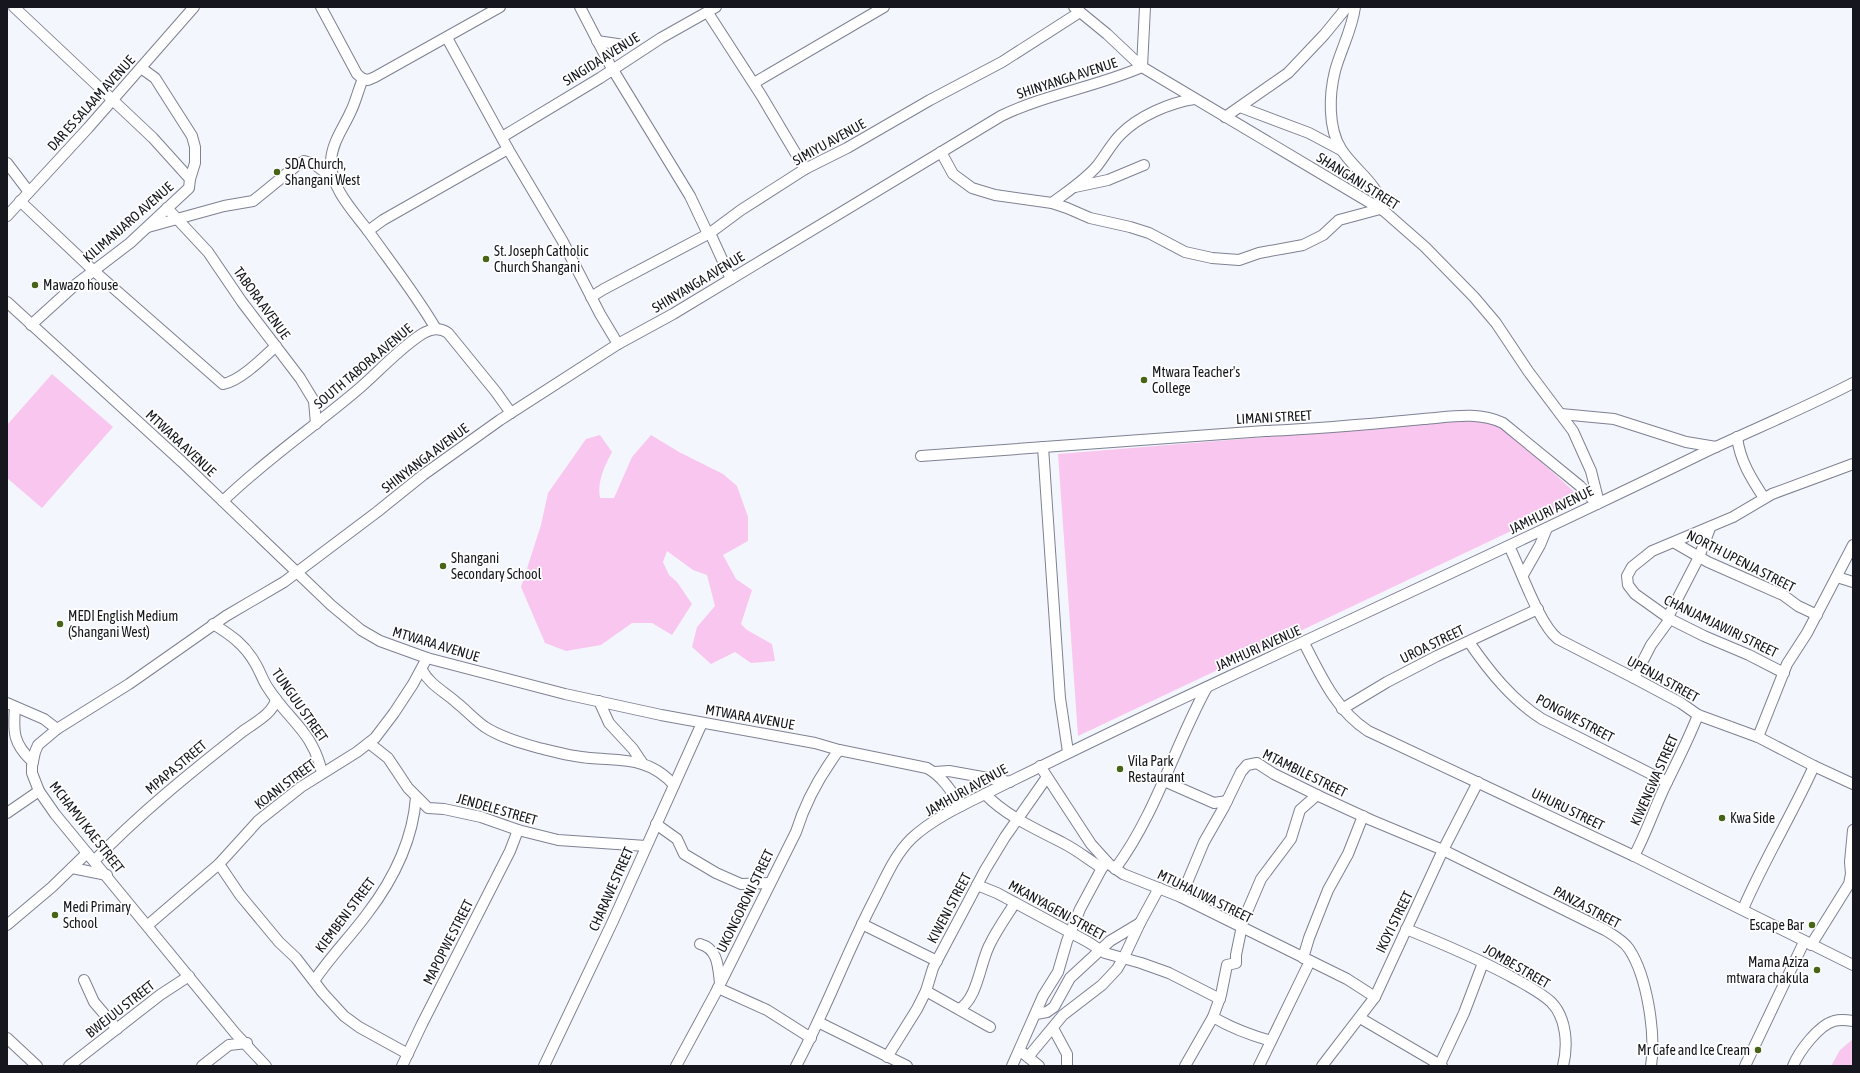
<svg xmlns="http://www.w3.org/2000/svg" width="1860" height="1073" viewBox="0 0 1860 1073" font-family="'Asap Condensed',sans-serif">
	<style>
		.green { fill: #f9c6ef }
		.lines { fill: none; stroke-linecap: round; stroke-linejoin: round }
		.minor-casing { stroke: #7d8192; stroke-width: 12 }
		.minor { stroke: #fff; stroke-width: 10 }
		.poi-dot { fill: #486417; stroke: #fff; stroke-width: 1.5 }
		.labels { text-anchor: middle; stroke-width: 3.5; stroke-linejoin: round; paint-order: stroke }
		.street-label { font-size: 14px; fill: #16171e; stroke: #fff }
		.poi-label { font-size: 14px; fill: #16171e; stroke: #fff; text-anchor: start }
	</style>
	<rect width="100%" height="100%" fill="#f4f6fe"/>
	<g class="green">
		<path d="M52 374 113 427 42 508 7 478V425Z"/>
		<path d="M1485 419 1503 427 1581 498 1078 736 1058 454Z"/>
		<path d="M600 435 612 452C604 467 597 482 600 498H614L632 457 651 435 679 452 723 474 737 486 748 517V541L723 555 736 579 752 590 741 624 747 630 772 644 775 661 751 663 735 652 711 664 692 647 697 627 715 606 707 575 693 570 667 551 663 562 669 575 677 582 692 604 672 635 652 623H632L601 645 566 651 545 643 521 587 541 525 548 493 586 439Z"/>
		<path d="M1853 1039V1066H1831L1840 1050Z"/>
	</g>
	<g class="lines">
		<g class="minor-casing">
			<g id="minor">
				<path d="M14 7 153 138 190 179 189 188 130 243 75 285 31 325"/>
				<path d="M321 7 357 74 363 79"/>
				<path d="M580 7 610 65 690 196 708 234"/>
				<path d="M1074 7 1107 34 1142 67 1384 211 1425 247 1474 297 1496 323 1528 371 1573 431 1591 471 1599 503"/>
				<path d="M1355 7C1352 30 1341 49 1335 71 1329 95 1328 128 1341 149 1351 165 1367 176 1376 191 1380 197 1382 205 1384 211"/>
				<path d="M708 13 761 95 805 169"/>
				<path d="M447 38 508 149 562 240 600 314 618 344"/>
				<path d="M597 41 624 45"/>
				<path d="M1142 67 1145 7"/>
				<path d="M141 68 155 78 192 136 195 147V163L190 179"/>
				<path d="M363 79C358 90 356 101 351 111 344 127 332 142 331 161 330 188 354 212 369 232 391 263 417 296 436 329"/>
				<path d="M363 79 368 80 375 77 500 7"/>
				<path d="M754 83 884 7"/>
				<path d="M1240 107 1309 133 1341 150"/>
				<path d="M1225 117 1288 73 1324 35 1347 7"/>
				<path d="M502 137 600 78 661 38 716 7"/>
				<path d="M941 152 953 174 972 188 995 195 1052 203 1067 208 1090 218 1130 227 1149 233 1185 252 1212 258 1239 260 1259 253 1303 245 1323 235 1339 220 1380 209"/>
				<path d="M7 163 29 192"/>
				<path d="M1075 187 1108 180 1144 165"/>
				<path d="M20 201 94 271 223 384C240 381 263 358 276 346"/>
				<path d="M1052 203C1068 191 1084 181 1097 166 1105 156 1111 144 1121 134 1139 116 1169 103 1194 99"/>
				<path d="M167 208 208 252 242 302 300 378 314 401 316 424"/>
				<path d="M7 216 88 128 194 7"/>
				<path d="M148 227 224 206 253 201 296 166 304 161 314 164 334 179"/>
				<path d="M368 231 383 220 508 149"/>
				<path d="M710 233 731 279"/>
				<path d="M591 297 604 289 710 233 741 210 805 169 847 148 930 100 1002 62 1080 12"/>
				<path d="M7 302 182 462 331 605 361 630 380 641 427 658 565 694 661 715 815 743 839 750 927 768C943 777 951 791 961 806"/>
				<path d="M1561 414 1614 419 1686 442 1716 447"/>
				<path d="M1737 437C1740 461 1751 478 1764 498"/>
				<path d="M1043 447 1060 698 1068 752"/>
				<path d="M921 456 1265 431C1318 429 1370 424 1423 419 1450 417 1478 411 1503 423L1580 486 1597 504"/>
				<path d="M223 501C264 461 311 429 355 392 377 374 397 350 422 334 430 329 440 327 448 333L496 392 511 413"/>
				<path d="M1675 543 1708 562 1783 595 1798 606 1817 615"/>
				<path d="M1509 546C1521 570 1539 624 1558 639L1634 678 1681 703 1698 715 1758 737 1814 766 1853 784"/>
				<path d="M1523 575 1540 545 1547 528"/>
				<path d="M1837 577 1853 582"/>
				<path d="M1668 617 1699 557 1710 528"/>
				<path d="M213 624C231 635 245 645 255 663 260 671 263 681 268 688 289 721 313 731 322 773"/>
				<path d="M1469 642C1489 671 1512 700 1542 719L1667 782"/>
				<path d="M1304 643C1321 676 1336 710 1368 731L1634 856 1853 965"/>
				<path d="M422 670C430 685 445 692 457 703 466 710 475 720 485 727 500 737 521 743 539 748 555 752 573 757 590 758 623 761 649 757 674 785"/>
				<path d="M1784 673 1749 655 1704 636 1670 619 1635 594 1628 585 1627 576 1632 567 1652 551 1733 517 1772 494 1853 464"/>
				<path d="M1634 678 1651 645 1670 619"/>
				<path d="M599 701 609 723 633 749 643 764"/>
				<path d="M7 703 44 719 57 729"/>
				<path d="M15 707C13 732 13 744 33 762"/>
				<path d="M1342 709 1387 682 1437 656 1538 609"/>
				<path d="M1758 737 1787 664 1807 633 1853 545"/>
				<path d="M369 743 388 758 408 788 428 808 444 809 481 817 518 830 558 840 646 846"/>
				<path d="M1040 766 1091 844 1109 864 1123 874 1181 897 1347 979 1375 997"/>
				<path d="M935 772 949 771 1010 782"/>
				<path d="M1164 781 1214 803 1227 801"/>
				<path d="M985 794C1006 816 1036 829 1063 843 1077 850 1089 860 1102 868"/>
				<path d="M7 813 39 791"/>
				<path d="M656 824 677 839 684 854 716 873 741 884 770 883"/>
				<path d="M1634 856C1647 832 1655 806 1667 782 1678 760 1689 738 1698 715"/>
				<path d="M94 861C139 814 191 772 242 732 254 723 273 714 276 699"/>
				<path d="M219 864 240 895 279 942 296 958 323 993 344 1016 359 1027 408 1054"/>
				<path d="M72 868 107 875"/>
				<path d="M1115 869C1156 814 1174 747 1207 687"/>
				<path d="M977 885 997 893 1088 942 1105 953 1141 963 1169 973 1220 999"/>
				<path d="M1181 897 1204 842 1224 807 1241 772 1247 765 1257 763 1274 774 1321 797 1371 820 1443 850 1605 930C1613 935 1624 941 1629 949 1647 976 1656 1034 1651 1066"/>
				<path d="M1743 909C1764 860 1792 815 1814 766"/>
				<path d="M862 924 937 961"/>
				<path d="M7 925 52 887 87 853"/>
				<path d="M148 925 219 864 258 821 301 787 357 752 375 738 394 713 413 684 427 658"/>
				<path d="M1406 929C1441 943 1476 958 1510 976 1524 984 1539 991 1551 1002 1567 1018 1568 1046 1563 1066"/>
				<path d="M700 944C718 949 718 966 720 983"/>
				<path d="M1811 945 1849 884 1851 874 1850 862 1853 830"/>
				<path d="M1303 958 1309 938 1328 890 1348 854 1363 816"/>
				<path d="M84 980 94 1002 117 1029"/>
				<path d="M314 981C330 957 350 937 367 914 393 880 413 839 416 797"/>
				<path d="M718 988 767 1010 811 1038"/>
				<path d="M926 991 990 1027"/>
				<path d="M959 1009C977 1000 980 964 989 946 996 931 1006 917 1015 903"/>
				<path d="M1036 1014 1047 1012 1054 1007 1070 978 1110 941 1140 923"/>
				<path d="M1213 1017C1231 1028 1250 1035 1271 1041"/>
				<path d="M1360 1018 1442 1066"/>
				<path d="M818 1022 907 1066"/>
				<path d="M1053 1028 1067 1054V1066"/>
				<path d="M7 1038 37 1066"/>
				<path d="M1023 1053 1039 1066"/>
				<path d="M887 1057 917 1009 926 991 933 968 985 870 1005 837 1047 777"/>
				<path d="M1028 1057 1063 1015 1102 985 1117 969 1124 957 1140 923 1159 888"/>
				<path d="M1440 1064 1464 1013 1483 963"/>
				<path d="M69 1066 160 995 189 976"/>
				<path d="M202 1066 229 1045 247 1043"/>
				<path d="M266 1066 235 1033 55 814 39 791 32 773V766L35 752 38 745 57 729 129 684 226 616 284 582 377 512 423 475 500 420 618 344 673 314 1001 116C1046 94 1096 87 1142 67"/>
				<path d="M402 1066 422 1024 510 851 518 830"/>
				<path d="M544 1066 613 921 702 723"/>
				<path d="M676 1066 715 994 796 832C805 803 821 774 839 750"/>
				<path d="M796 1066C825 1012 846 954 874 900 885 879 894 856 911 839 935 816 972 801 1001 786 1054 760 1107 734 1160 709 1342 623 1525 540 1705 452 1754 429 1805 408 1853 383"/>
				<path d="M1012 1066 1043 996 1058 972 1067 941 1080 909 1102 868 1107 862"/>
				<path d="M1185 1066 1213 1017 1221 995 1227 965 1236 963V955L1243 921 1261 879 1291 839 1300 810 1317 795"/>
				<path d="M1259 1066 1310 961"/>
				<path d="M1322 1066 1375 997 1443 850 1478 782"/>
				<path d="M1745 1066 1804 942"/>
				<path d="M1793 1066C1799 1051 1819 1025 1834 1021 1841 1019 1847 1020 1853 1021"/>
			</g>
		</g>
		<use href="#minor" class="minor"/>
	</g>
	<g class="poi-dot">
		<circle cx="277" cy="172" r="4"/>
		<circle cx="486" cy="259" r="4"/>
		<circle cx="35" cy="285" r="4"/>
		<circle cx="1144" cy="380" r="4"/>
		<circle cx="443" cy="566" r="4"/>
		<circle cx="60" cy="624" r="4"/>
		<circle cx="1120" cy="769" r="4"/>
		<circle cx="1722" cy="818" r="4"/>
		<circle cx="55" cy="915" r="4"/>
		<circle cx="1812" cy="925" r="4"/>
		<circle cx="1817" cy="970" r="4"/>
		<circle cx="1758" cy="1050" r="4"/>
	</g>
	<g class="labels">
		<g class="street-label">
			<text transform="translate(601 59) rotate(-32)" y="5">SINGIDA AVENUE</text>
			<text transform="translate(1067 78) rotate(-18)" y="5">SHINYANGA AVENUE</text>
			<text transform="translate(91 103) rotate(-48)" y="5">DAR ES SALAAM AVENUE</text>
			<text transform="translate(829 142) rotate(-29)" y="5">SIMIYU AVENUE</text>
			<text transform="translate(1358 181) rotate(32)" y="5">SHANGANI STREET</text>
			<text transform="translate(128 222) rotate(-41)" y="5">KILIMANJARO AVENUE</text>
			<text transform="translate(698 282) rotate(-31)" y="5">SHINYANGA AVENUE</text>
			<text transform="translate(262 303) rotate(54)" y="5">TABORA AVENUE</text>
			<text transform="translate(363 366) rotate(-40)" y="5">SOUTH TABORA AVENUE</text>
			<text transform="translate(1274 417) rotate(-3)" y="5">LIMANI STREET</text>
			<text transform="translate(181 443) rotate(43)" y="5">MTWARA AVENUE</text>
			<text transform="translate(425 458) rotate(-37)" y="5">SHINYANGA AVENUE</text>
			<text transform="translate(1551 510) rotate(-26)" y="5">JAMHURI AVENUE</text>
			<text transform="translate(1741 561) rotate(27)" y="5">NORTH UPENJA STREET</text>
			<text transform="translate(1721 626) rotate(26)" y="5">CHANJAMJAWIRI STREET</text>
			<text transform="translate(436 644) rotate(17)" y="5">MTWARA AVENUE</text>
			<text transform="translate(1432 644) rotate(-26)" y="5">UROA STREET</text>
			<text transform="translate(1258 648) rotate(-24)" y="5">JAMHURI AVENUE</text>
			<text transform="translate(1663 679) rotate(29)" y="5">UPENJA STREET</text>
			<text transform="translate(300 705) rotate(55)" y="5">TUNGUU STREET</text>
			<text transform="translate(750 717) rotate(10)" y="5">MTWARA AVENUE</text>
			<text transform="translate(1575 718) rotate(28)" y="5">PONGWE STREET</text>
			<text transform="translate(176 767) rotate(-40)" y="5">MPAPA STREET</text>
			<text transform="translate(1305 773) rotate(26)" y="5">MTAMBILE STREET</text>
			<text transform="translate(1654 780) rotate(-66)" y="5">KIWENGWA STREET</text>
			<text transform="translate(285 784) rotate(-37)" y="5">KOANI STREET</text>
			<text transform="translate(966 790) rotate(-29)" y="5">JAMHURI AVENUE</text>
			<text transform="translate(497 809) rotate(16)" y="5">JENDELE STREET</text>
			<text transform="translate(1568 809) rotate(26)" y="5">UHURU STREET</text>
			<text transform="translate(87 827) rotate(52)" y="5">MCHAMVI KAE STREET</text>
			<text transform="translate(611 889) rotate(-66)" y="5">CHARAWE STREET</text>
			<text transform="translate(1205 896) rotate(26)" y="5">MTUHALIWA STREET</text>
			<text transform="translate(745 901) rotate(-64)" y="5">UKONGORONI STREET</text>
			<text transform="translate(1587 907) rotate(28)" y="5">PANZA STREET</text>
			<text transform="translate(949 908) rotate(-62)" y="5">KIWENI STREET</text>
			<text transform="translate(1057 910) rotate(29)" y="5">MKANYAGENI STREET</text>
			<text transform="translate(345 915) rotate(-53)" y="5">KIEMBENI STREET</text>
			<text transform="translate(1394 922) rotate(-64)" y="5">IKOYI STREET</text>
			<text transform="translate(448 942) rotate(-63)" y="5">MAPOPWE STREET</text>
			<text transform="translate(1517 966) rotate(30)" y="5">JOMBE STREET</text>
			<text transform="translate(120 1009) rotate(-38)" y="5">BWEJUU STREET</text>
		</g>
		<g class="poi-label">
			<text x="285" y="169">SDA Church,<tspan x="285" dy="16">Shangani West</tspan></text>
			<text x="494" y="256">St. Joseph Catholic<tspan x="494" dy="16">Church Shangani</tspan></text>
			<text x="43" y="290">Mawazo house</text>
			<text x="1152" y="377">Mtwara Teacher's<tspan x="1152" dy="16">College</tspan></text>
			<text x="451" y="563">Shangani<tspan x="451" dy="16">Secondary School</tspan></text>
			<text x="68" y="621">MEDI English Medium<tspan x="68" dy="16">(Shangani West)</tspan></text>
			<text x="1128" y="766">Vila Park<tspan x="1128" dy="16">Restaurant</tspan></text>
			<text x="1730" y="823">Kwa Side</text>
			<text x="63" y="912">Medi Primary<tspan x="63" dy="16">School</tspan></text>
			<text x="1804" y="930" text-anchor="end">Escape Bar</text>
			<text x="1809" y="967" text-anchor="end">Mama Aziza<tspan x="1809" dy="16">mtwara chakula</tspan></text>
			<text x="1750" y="1055" text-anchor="end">Mr Cafe and Ice Cream</text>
		</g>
	</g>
	<rect width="1860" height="1073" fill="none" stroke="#16171e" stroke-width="16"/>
</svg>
